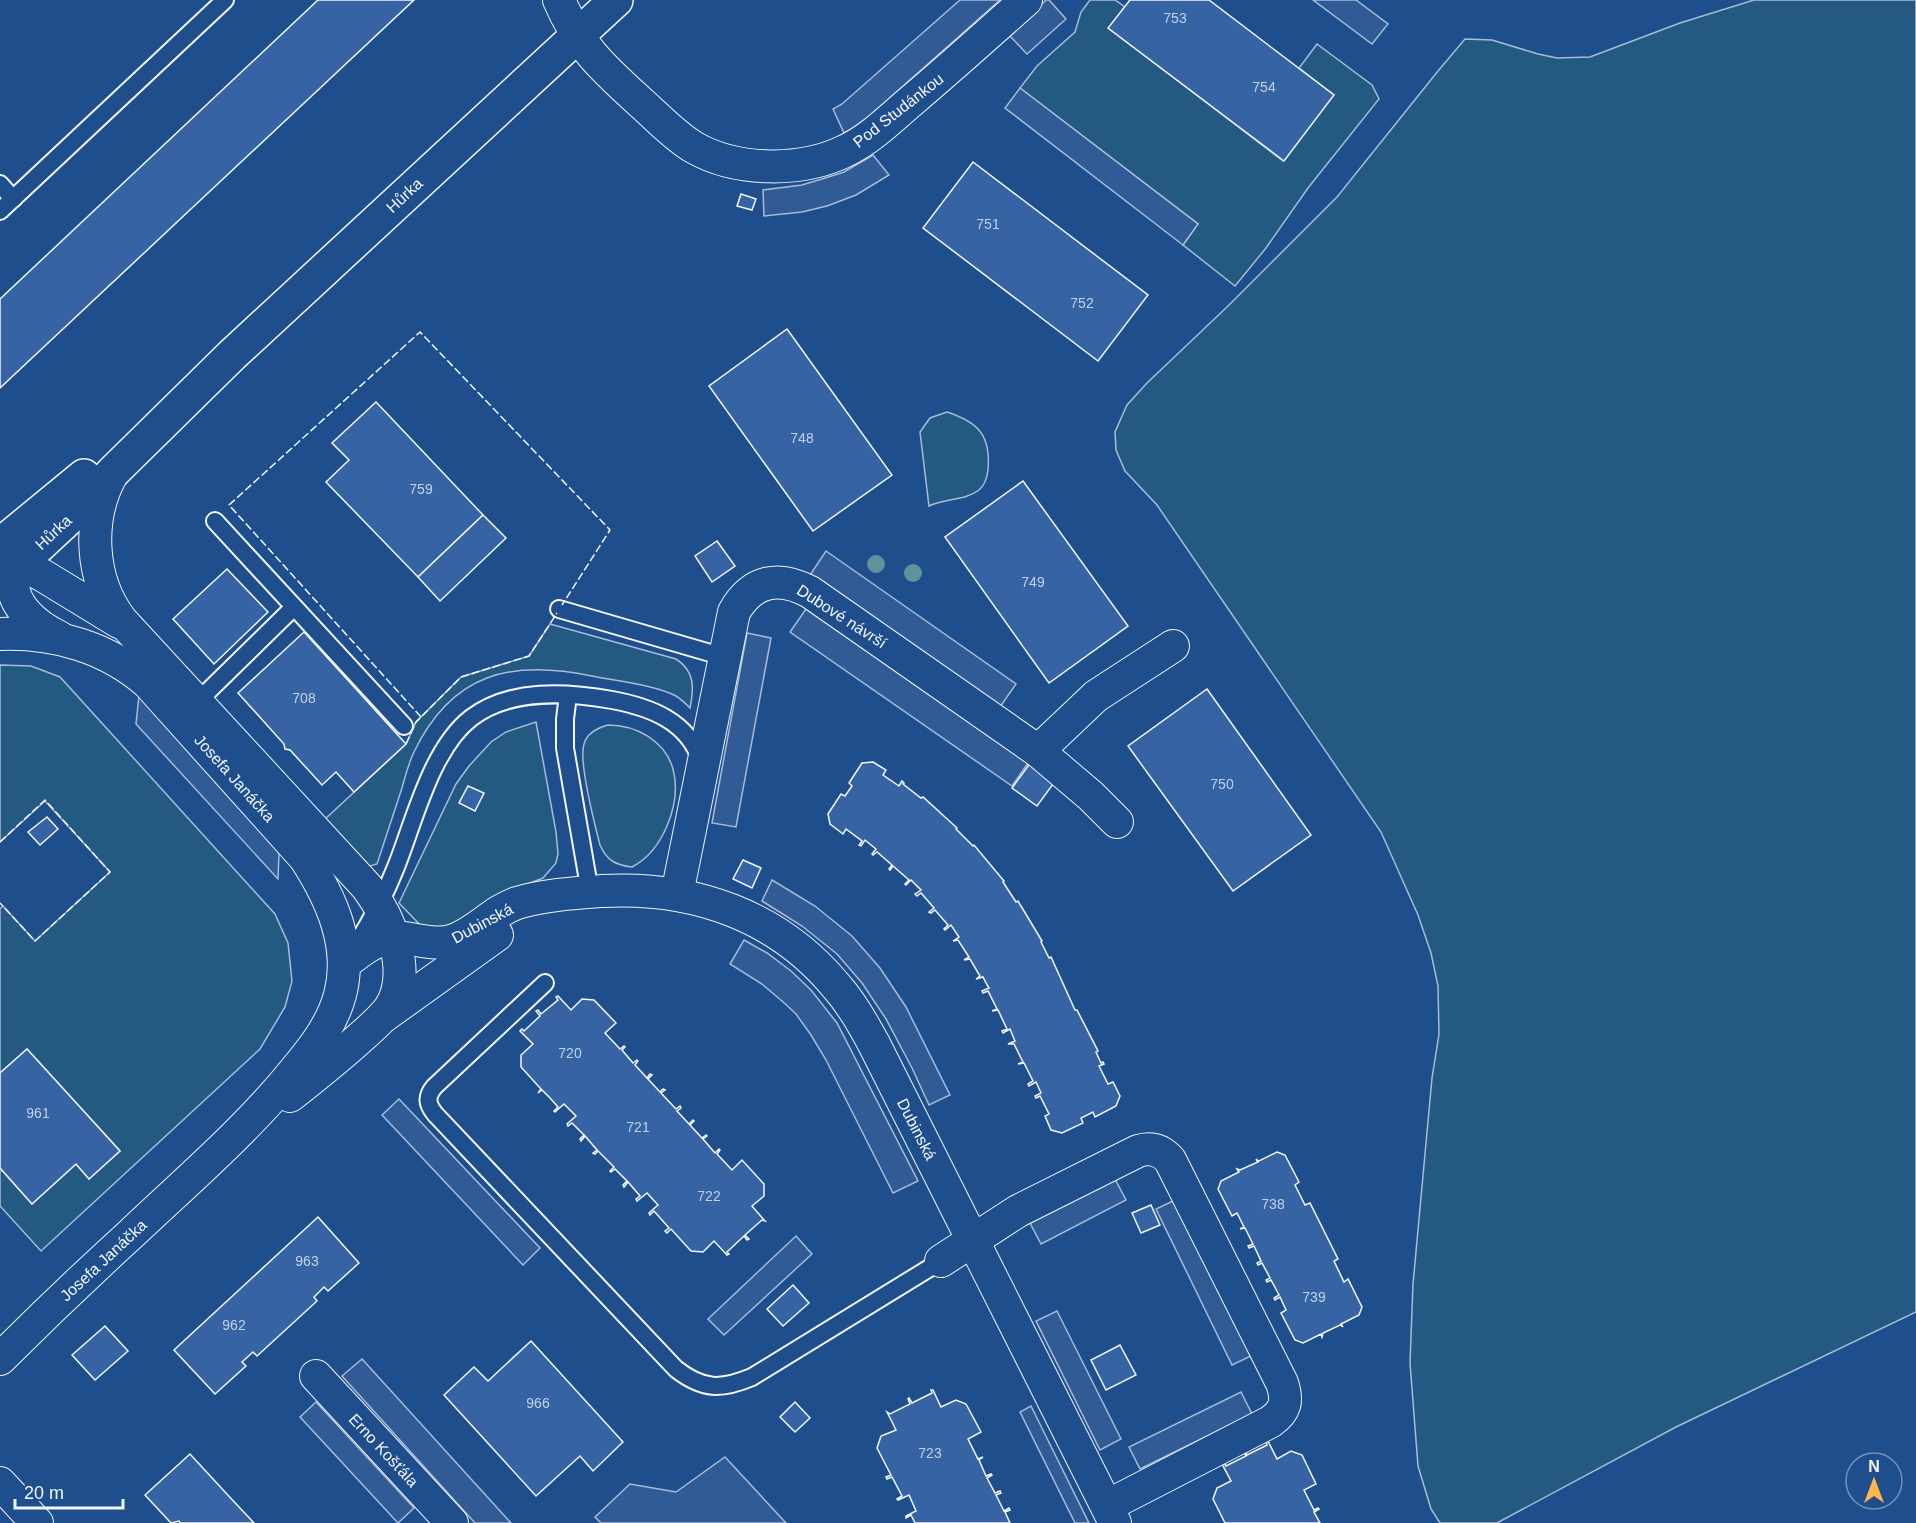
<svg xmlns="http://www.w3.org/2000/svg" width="1916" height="1523" viewBox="0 0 1916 1523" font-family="Helvetica,sans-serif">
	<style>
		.green { fill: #245a82; stroke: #a8bbd7; stroke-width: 1.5 }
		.parking { fill: #305b95; stroke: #a8bbd7; stroke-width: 1.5 }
		.building { fill: #3563a3; stroke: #f2f6ff; stroke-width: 1.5 }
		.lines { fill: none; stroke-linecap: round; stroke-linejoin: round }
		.lane-casing { stroke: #f2f6ff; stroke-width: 20 }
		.street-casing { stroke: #f2f6ff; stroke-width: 34 }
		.primary-casing { stroke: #f2f6ff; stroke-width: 36 }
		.lane { stroke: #1f4e8c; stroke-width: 16 }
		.street { stroke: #1f4e8c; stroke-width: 32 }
		.primary { stroke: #1f4e8c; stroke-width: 33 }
		.fence { stroke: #f2f6ff; stroke-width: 1.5; stroke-dasharray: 8 3; stroke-linecap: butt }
		.tree { fill: #61919a }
		.labels { text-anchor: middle; stroke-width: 4.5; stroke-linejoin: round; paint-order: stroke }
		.number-label { font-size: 14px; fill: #c3d1e8 }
		.street-label { font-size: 16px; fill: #f2f6ff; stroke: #1f4e8c }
	</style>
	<rect width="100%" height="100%" fill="#1f4e8c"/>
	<g class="green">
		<path d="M1090 0H1115L1125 7 1109 28 1283 161 1333 95 1299 68 1317 44 1372 85 1379 99 1308 188 1266 248 1235 286 1183 245 1198 224 1020 88 1037 66 1075 32 1081 12Z"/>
		<path d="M1754 0H1916V1312L1676 1427 1497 1523H1440L1431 1509 1418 1466 1410 1363 1413 1284 1432 1078 1439 1034 1438 986 1431 953 1418 915 1381 832 1157 505 1125 471 1116 450 1115 432 1127 405 1147 383 1228 306 1337 197 1438 71 1465 39 1492 40 1538 54 1557 58 1590 57 1680 23Z"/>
		<path d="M947 412C978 422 991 435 988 470 987 478 985 485 979 490 965 501 945 498 929 506L920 432 930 418Z"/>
		<path d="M550 624 676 659C695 671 694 688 690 708 686 704 681 699 676 696 656 685 615 681 592 676 511 659 452 673 414 752 408 764 405 778 401 791 393 815 385 840 377 864L367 867 323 821 406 744 416 722 461 677 529 656Z"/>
		<path d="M0 665 31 666 60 677 275 914 288 943 292 981 285 1007 260 1049 41 1251 0 1206V1172L2 1170 32 1204 76 1164 89 1179 120 1151 27 1049 0 1073V909L3 906 35 941 110 872 45 801 0 842Z"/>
		<path d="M536 722 556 832 558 854 556 863 543 878 507 892 454 926 425 930 399 903 456 784 469 766 491 742 506 732Z"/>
		<path d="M608 725C635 725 665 740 673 769 682 803 663 851 632 867 616 865 607 861 600 845 595 825 578 762 584 744 587 733 597 728 608 725Z"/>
	</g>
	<g class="parking">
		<path d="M960 0H1000L857 127 844 133 833 109 842 104Z"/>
		<path d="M1046 0H1049L1066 19 1027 54 1009 35Z"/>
		<path d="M1313 0H1356L1388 24 1372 44Z"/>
		<path d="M1020 88 1198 224 1183 245 1005 108Z"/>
		<path d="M873 155 889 175 856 195 827 206 802 212 764 216 763 190 802 185 822 179 844 172Z"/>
		<path d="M826 551 1016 684 1000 707 810 575Z"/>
		<path d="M806 609 1028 763 1012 786 790 632Z"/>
		<path d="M747 633 771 638 736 827 712 823Z"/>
		<path d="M141 676 280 828 278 879 136 724Z"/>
		<path d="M772 880 815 906 852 936 880 968 906 1007 950 1095 929 1105 912 1068 886 1019 862 983 837 954 802 926 762 901Z"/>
		<path d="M744 940 767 953 791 971 811 990 837 1023 918 1181 893 1193 826 1060 811 1035 796 1014 782 1001 762 984 730 964Z"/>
		<path d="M399 1099 540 1248 523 1265 382 1115Z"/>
		<path d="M1115 1179 1126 1200 1041 1244 1030 1223Z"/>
		<path d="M1177 1199 1253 1355 1232 1365 1156 1209Z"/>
		<path d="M796 1236 812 1254 724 1335 708 1319Z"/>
		<path d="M1057 1311 1121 1439 1100 1450 1036 1321Z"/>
		<path d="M362 1359 511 1523H475L342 1376Z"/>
		<path d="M1241 1392 1252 1414 1140 1469 1129 1447Z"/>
		<path d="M316 1402 414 1508 398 1523 300 1417Z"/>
		<path d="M1031 1406 1089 1523H1075L1020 1412Z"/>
		<path d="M725 1457 786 1523H601L595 1517 630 1484 676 1492Z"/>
	</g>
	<g class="building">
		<path d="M318 0H414L0 388V299Z"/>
		<path d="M1130 0H1209L1334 95 1284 161 1108 28Z"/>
		<path d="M973 162 1148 295 1098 361 923 228Z"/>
		<path d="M741 194 756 199 752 210 737 206Z"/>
		<path d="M787 329 892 475 813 531 709 386Z"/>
		<path d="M376 402 483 515 418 577 326 482 349 460 332 443Z"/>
		<path d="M1023 481 1128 626 1049 683 945 537Z"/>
		<path d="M483 515 506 538 440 601 418 577Z"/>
		<path d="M717 541 735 566 712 582 695 556Z"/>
		<path d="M227 569 268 612 214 664 173 619Z"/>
		<path d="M304 632 406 744 354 792 336 772 322 785 290 750 285 749 284 744 238 693Z"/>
		<path d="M1207 689 1311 835 1233 891 1128 746Z"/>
		<path d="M873 762 886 770 883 775 899 786 902 781 904 783 903 784 921 798 923 797 957 828 956 829 973 846 974 845 1004 881 1003 882 1016 902 1018 901 1042 941 1041 942 1049 958 1051 957 1075 1010H1077L1098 1051 1096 1052 1101 1063 1103 1062 1104 1064 1099 1066 1108 1084 1113 1082 1120 1096 1116 1106 1095 1117 1093 1112 1081 1118 1083 1123 1062 1133 1051 1130 1045 1116 1049 1114 1040 1096 1036 1098 1035 1096 1041 1093 1036 1082 1029 1086 1028 1084 1033 1081 1024 1063 1018 1064 1023 1062 1014 1044H1008L1015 1041 1010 1029 1003 1033 1002 1031 1007 1029 998 1010 992 1011 997 1009 988 991 983 993 982 991 989 988 986 983 983 977 976 979 980 976 970 959 964 960 969 957 958 940 953 941 959 937 951 925 945 930 944 929 948 925 935 910 931 913 929 912 934 908 921 893 917 896 915 894 921 890 911 880 906 885 905 884 909 880 893 866 890 870 889 869 892 865 877 852 873 855 872 854 876 849 865 840 861 846 859 845 862 841 846 829 843 834 830 824 828 814 841 794 845 796 852 786 849 783 862 763Z"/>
		<path d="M1031 762 1056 780 1037 806 1012 788Z"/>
		<path d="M468 786 484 793 475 811 459 803Z"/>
		<path d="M47 817 58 829 40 845 28 832Z"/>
		<path d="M743 860 761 868 752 888 733 879Z"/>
		<path d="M558 996 571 1010 582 999 594 1000 616 1023 605 1033 620 1049 624 1046 625 1047 622 1050 633 1063 637 1060 638 1061 635 1065 647 1078 650 1074 652 1075 648 1079 660 1092 663 1089 665 1090 661 1093 676 1109 680 1106 681 1108 677 1111 689 1124 693 1120 694 1121 690 1125 702 1138 706 1135 707 1136 703 1139 715 1153 719 1149 720 1150 717 1154 732 1170 742 1160 764 1184V1196L752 1206 765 1221 762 1220 745 1235 749 1239 747 1240 744 1236 727 1252 729 1254 727 1255 714 1241 703 1252 691 1251 671 1229 667 1233 665 1231 669 1228 654 1211 650 1215 649 1213 658 1205 647 1193 637 1201 636 1199 640 1196 628 1182 624 1187 623 1185 627 1181 615 1169 611 1172 610 1171 614 1167 598 1151 595 1154 593 1153 597 1150 585 1136 581 1141 580 1139 584 1135 572 1123 568 1126 567 1124 576 1116 564 1104 555 1112 554 1111 558 1107 550 1098 542 1090 538 1093 541 1089 521 1067V1055L533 1044 520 1031 522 1029 524 1031 540 1016 536 1011 538 1010 541 1014 558 1000 556 997Z"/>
		<path d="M27 1049 120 1151 89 1179 76 1164 32 1204 0 1168V1073Z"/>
		<path d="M1277 1152 1285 1155 1299 1182 1295 1185 1305 1205 1310 1203 1338 1259 1334 1261 1344 1282 1348 1279 1362 1307 1359 1315 1341 1324 1343 1327 1340 1325 1323 1333 1322 1337 1321 1334 1303 1343 1295 1340 1281 1313 1286 1310 1280 1297 1275 1300 1274 1298 1279 1295 1271 1280 1267 1282 1266 1280 1270 1278 1262 1263 1258 1265 1257 1263 1261 1261 1254 1246 1249 1248 1248 1246 1253 1244 1245 1228 1240 1229 1244 1227 1237 1213 1232 1216 1218 1189 1221 1181 1239 1172 1237 1169 1240 1170 1258 1162 1256 1159 1259 1161Z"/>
		<path d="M1151 1205 1160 1225 1141 1233 1132 1213Z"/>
		<path d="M318 1217 359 1263 328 1291 324 1287 314 1297 317 1301 257 1356 253 1352 242 1362 246 1366 215 1394 174 1350Z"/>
		<path d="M793 1285 809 1303 783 1326 767 1309Z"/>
		<path d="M105 1326 128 1351 95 1380 72 1355Z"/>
		<path d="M531 1341 623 1442 593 1471 580 1456 536 1496 444 1395 474 1367 488 1381Z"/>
		<path d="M1120 1345 1136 1375 1106 1390 1091 1360Z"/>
		<path d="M931 1390H933L941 1407 956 1400 966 1404 981 1432 968 1439 978 1459 983 1457 979 1460 986 1476 991 1474 992 1475 987 1478 995 1493 1000 1491 1001 1493 996 1495 1004 1511 1009 1508 1010 1510 1005 1512 1010 1523H915L911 1515 906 1518V1516L916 1511 909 1495 898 1500 897 1499 902 1496 892 1477 887 1479 886 1477 891 1475 877 1448 881 1436 896 1430 887 1412 890 1414 910 1404 908 1399 909 1398 912 1403 932 1393Z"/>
		<path d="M795 1402 810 1418 795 1432 780 1417Z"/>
		<path d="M1268 1441 1277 1459 1291 1451 1302 1455 1316 1484 1304 1490 1314 1510 1318 1508 1319 1509 1314 1512 1320 1523H1225L1213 1499 1217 1488 1231 1481 1222 1464 1224 1463 1226 1466 1246 1456 1243 1450H1245L1247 1455 1267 1445 1266 1442Z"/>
		<path d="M190 1454 225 1492 254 1523H180L179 1521 171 1523 145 1495Z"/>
	</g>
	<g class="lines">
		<g class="lane-casing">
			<g id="lane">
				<path d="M0 184 13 199"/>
				<path d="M0 211 225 0"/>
				<path d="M215 521 404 726"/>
				<path d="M559 609 724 657"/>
				<path d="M568 695 565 719V748L590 892"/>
				<path d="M192 707 294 607"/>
				<path d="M354 948C370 923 385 895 396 867 414 822 431 749 471 718 510 688 567 692 612 700 650 707 688 721 701 761"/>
				<path d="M545 983 434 1087C426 1097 427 1104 435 1114L676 1369C703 1390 721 1390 752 1377L941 1261"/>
			</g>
		</g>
		<g class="street-casing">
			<g id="street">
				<path d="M559 0C581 52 610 74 650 111 664 124 679 139 695 148 738 172 802 172 845 151 869 140 890 119 910 102 949 69 988 34 1026 0"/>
				<path d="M112 474C87 519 90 579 121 620L367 887C390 918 413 971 390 1008 382 1019 371 1028 361 1037 338 1058 314 1077 290 1096"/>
				<path d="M23 550C19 559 14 568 13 577 10 605 36 626 59 637"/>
				<path d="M0 566 29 569 42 575 119 622"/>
				<path d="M0 634C54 632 107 647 148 683L305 858C331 898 353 946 340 995 332 1024 315 1046 296 1069 248 1129 188 1180 132 1233 87 1274 43 1316 0 1359"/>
				<path d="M1038 751 1096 696 1173 646"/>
				<path d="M677 894 734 612C752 580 779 575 810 592L1038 751 1091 796 1117 822"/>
				<path d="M344 964C357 954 370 942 387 939 409 934 431 948 454 940 477 932 493 911 517 903 544 895 574 893 602 891 693 886 778 915 837 987 852 1004 863 1024 874 1044L1115 1523"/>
				<path d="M384 1016 497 935"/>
				<path d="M941 1261 1018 1211 1138 1151C1151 1147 1161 1150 1170 1160L1282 1383C1288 1401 1286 1411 1270 1422L1107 1506"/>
				<path d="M316 1376 452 1523"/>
				<path d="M0 1483 37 1523"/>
			</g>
		</g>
		<g class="primary-casing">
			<g id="primary">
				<path d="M0 545 84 476"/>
				<path d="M0 582 86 502 113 472 232 355 616 0"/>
			</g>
		</g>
		<use href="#lane" class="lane"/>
		<use href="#street" class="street"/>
		<use href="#primary" class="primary"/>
		<g class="fence">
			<path d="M421 717 229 505 420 332 610 530 562 605"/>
			<path d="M406 744 416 722 461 677 529 656 557 613"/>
			<path d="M0 842 45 800 110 872 35 941 0 903"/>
		</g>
	</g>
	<g class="tree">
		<circle cx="876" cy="564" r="9"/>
		<circle cx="913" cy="573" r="9"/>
	</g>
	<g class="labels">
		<g class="number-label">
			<text x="1175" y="23">753</text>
			<text x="1264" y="92">754</text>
			<text x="988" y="229">751</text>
			<text x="1082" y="308">752</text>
			<text x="802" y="443">748</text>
			<text x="421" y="494">759</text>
			<text x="1033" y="587">749</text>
			<text x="304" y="703">708</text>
			<text x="1222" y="789">750</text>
			<text x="570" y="1058">720</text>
			<text x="38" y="1118">961</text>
			<text x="638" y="1132">721</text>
			<text x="709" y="1201">722</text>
			<text x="1273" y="1209">738</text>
			<text x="307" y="1266">963</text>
			<text x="1314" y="1302">739</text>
			<text x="234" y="1330">962</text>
			<text x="538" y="1408">966</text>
			<text x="930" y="1458">723</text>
		</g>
		<g class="street-label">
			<text transform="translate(898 110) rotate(-38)" y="6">Pod Studánkou</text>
			<text transform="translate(404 195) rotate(-43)" y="6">Hůrka</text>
			<text transform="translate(53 532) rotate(-43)" y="6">Hůrka</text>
			<text transform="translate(842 616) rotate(33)" y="6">Dubové návrší</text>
			<text transform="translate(235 778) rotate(48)" y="6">Josefa Janáčka</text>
			<text transform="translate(482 923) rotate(-28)" y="6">Dubinská</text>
			<text transform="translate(917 1129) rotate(63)" y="6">Dubinská</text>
			<text transform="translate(103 1260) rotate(-43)" y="6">Josefa Janáčka</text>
			<text transform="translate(384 1450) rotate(47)" y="6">Erno Košťála</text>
		</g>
	</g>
	<g transform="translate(1874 1481)"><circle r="28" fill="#1f4e8c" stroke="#7391ba" stroke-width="1.5"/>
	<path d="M0-4.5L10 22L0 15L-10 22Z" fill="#ffb74d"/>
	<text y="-9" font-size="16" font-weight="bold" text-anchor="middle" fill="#f2f6ff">N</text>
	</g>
	<path d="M15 1499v9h108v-9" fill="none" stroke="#f2f6ff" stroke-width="3"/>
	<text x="24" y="1499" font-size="18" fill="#f2f6ff" stroke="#1f4e8c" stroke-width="4.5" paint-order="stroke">20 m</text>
</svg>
